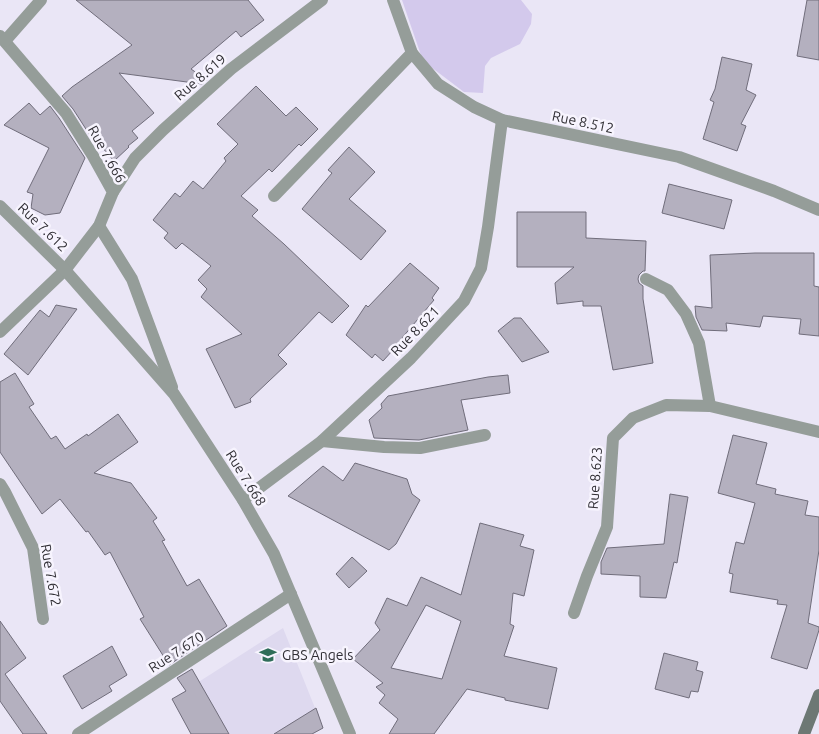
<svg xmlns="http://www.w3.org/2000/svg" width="819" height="734" viewBox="0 0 819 734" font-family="Ubuntu,sans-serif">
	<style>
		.built { fill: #ded9ef }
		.green { fill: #d3c9ec }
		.building { fill: #b4b0bf; stroke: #706d7b; fill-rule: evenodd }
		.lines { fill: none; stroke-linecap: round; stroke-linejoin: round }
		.street { stroke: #959d99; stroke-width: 12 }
		.secondary { stroke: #6d7874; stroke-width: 12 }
		.labels { text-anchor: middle; stroke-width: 5; stroke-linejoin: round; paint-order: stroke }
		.street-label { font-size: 14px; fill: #312f35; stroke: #f7f4fe }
		.poi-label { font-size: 14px; fill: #312f35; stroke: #f7f4fe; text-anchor: start }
	</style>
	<rect width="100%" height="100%" fill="#eae6f6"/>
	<path class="built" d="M283 628 323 728 312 734H191L172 699Z"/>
	<path class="green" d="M402 0H521L532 14 531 24 520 44 491 58 485 66 483 93 464 92 423 61Z"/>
	<g class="building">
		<path d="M76 0H248L264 20 241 37 236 31 191 69 207 80 202 84 119 73 154 113 132 131 138 138 128 146 129 147 114 161 94 138 93 140 73 109 62 96 72 87 132 45Z"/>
		<path d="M807 0H819V60L797 56Z"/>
		<path d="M722 57 752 64 746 90 756 95 741 124 746 126 737 151 703 139 714 102 710 100 715 89Z"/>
		<path d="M256 86 286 116 296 107 318 129 301 146 299 144 272 172 269 169 241 196 258 210 252 216 284 244 349 306 332 323 319 312 278 355 287 364 250 399 251 402 235 408 206 349 242 334 201 297 207 289 198 280 211 266 182 243 176 249 164 238 168 233 153 220 175 193 180 197 193 181 203 189 226 161 224 158 238 144 217 124Z"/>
		<path d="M29 103 40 115 50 106 59 118 85 158 60 213 45 215 31 208 33 194 27 192 49 148 4 125Z"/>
		<path d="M349 147 375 172 349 199 386 231 361 260 302 209 332 173 328 170Z"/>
		<path d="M669 184 732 200 724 229 662 213Z"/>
		<path d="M517 212H586V238L646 241 645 271H643L639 275 638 279 639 283 643 286V299L653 363 613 370 601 306H583V301L557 304 555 283 574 267H517Z"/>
		<path d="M755 253H814V286L819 287V336L799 334 801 319 763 316 760 327 726 323 727 331 702 330 696 317 695 306 712 308 710 255Z"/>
		<path d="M410 263 439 288 432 298 434 300 402 338 403 339 383 361 375 354 372 358 346 335 366 305 368 307Z"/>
		<path d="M56 305 77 309 28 375 4 354 40 310 49 317Z"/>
		<path d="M514 318H521L549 352 522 362 498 331Z"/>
		<path d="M15 373 34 404 29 407 51 439 56 436 65 449 87 434 88 436 118 414 138 442 94 473 131 483 157 518 153 521 165 540 162 541 187 586 199 579 227 626 169 665 140 619 144 617 110 552 105 555 88 531 86 532 60 499 42 514 0 452V382Z"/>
		<path d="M508 375 510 393 461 400 468 430 419 440 374 438 369 420 382 408 381 404 388 396 488 377Z"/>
		<path d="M733 435 767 443 756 484 776 489 775 494 808 501 805 515 819 517V550L808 623 819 627V630L807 669 771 658 787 605 777 604 778 600 730 592 733 574 729 573 736 542 744 544 755 503 718 493Z"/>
		<path d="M355 463 407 479 412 494 420 500 396 544 389 550 288 496 323 466 343 481Z"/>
		<path d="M670 494 688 497 677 563 674 562 666 598 640 597V576L601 574V562L607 548 664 544Z"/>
		<path d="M480 523 524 535 520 546 534 550 524 596 513 593 510 624 514 626 504 656 557 668 548 709 505 700V698L467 689 434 734H389L398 719 379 703 385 695 376 687 383 683 353 659 380 630 375 623 387 598 407 606 421 577 461 595ZM426 605 461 621 442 679 391 668Z"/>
		<path d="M352 557 367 571 349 588 336 574Z"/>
		<path d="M0 621 26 658 5 674 47 734H23L0 701Z"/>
		<path d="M112 646 127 675 109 686 112 691 82 709 63 676Z"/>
		<path d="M664 653 698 662 696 670 703 672 698 692 691 691 689 698 655 689Z"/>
		<path d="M192 669 216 711 229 734H191L172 699 186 691 177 678Z"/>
		<path d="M316 708 323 728 312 734H274Z"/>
	</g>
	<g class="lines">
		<g class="street">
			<path d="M393 0 412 53 438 84 474 107 502 120 679 157 774 191 819 210"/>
			<path d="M0 36 66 113 93 156 113 192 99 226 65 270 0 332"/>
			<path d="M5 41 41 0"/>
			<path d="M113 192 135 158 163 130 231 69 322 0"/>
			<path d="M274 196 412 53"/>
			<path d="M0 206 65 270 174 394 243 500 274 554 350 734"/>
			<path d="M99 226 132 279 172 387"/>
			<path d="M646 279 668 290 686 314 699 343 710 406"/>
			<path d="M322 441 384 447 420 448 485 435"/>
			<path d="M0 484 5 492 33 548 43 619"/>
			<path d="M243 500 322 441 411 358 464 301 481 268 488 227 502 120"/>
			<path d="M574 613 587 576 607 527 613 438 633 418 666 405 710 406 819 432"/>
			<path d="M78 734 291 594"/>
		</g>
		<path class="secondary" d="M804 734 819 695"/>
	</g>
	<defs>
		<g id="school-bare" transform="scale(1.35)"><path d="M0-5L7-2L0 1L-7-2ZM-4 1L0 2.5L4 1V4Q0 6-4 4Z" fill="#2f6d59" stroke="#f7f4fe" stroke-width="2.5" paint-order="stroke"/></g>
	</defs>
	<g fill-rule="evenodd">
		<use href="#school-bare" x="268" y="655"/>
	</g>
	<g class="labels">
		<g class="street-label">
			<text transform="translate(200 77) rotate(-41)" y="5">Rue 8.619</text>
			<text transform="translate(583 122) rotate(12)" y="5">Rue 8.512</text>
			<text transform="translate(107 154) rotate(61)" y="5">Rue 7.666</text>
			<text transform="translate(43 227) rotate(44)" y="5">Rue 7.612</text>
			<text transform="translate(415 331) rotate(-46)" y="5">Rue 8.621</text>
			<text transform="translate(246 478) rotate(58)" y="5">Rue 7.668</text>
			<text transform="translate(595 478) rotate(-86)" y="5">Rue 8.623</text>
			<text transform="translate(51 575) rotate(80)" y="5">Rue 7.672</text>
			<text transform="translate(176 652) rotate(-33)" y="5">Rue 7.670</text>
		</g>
		<g class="poi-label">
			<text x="282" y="660">GBS Angels</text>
		</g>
	</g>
</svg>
